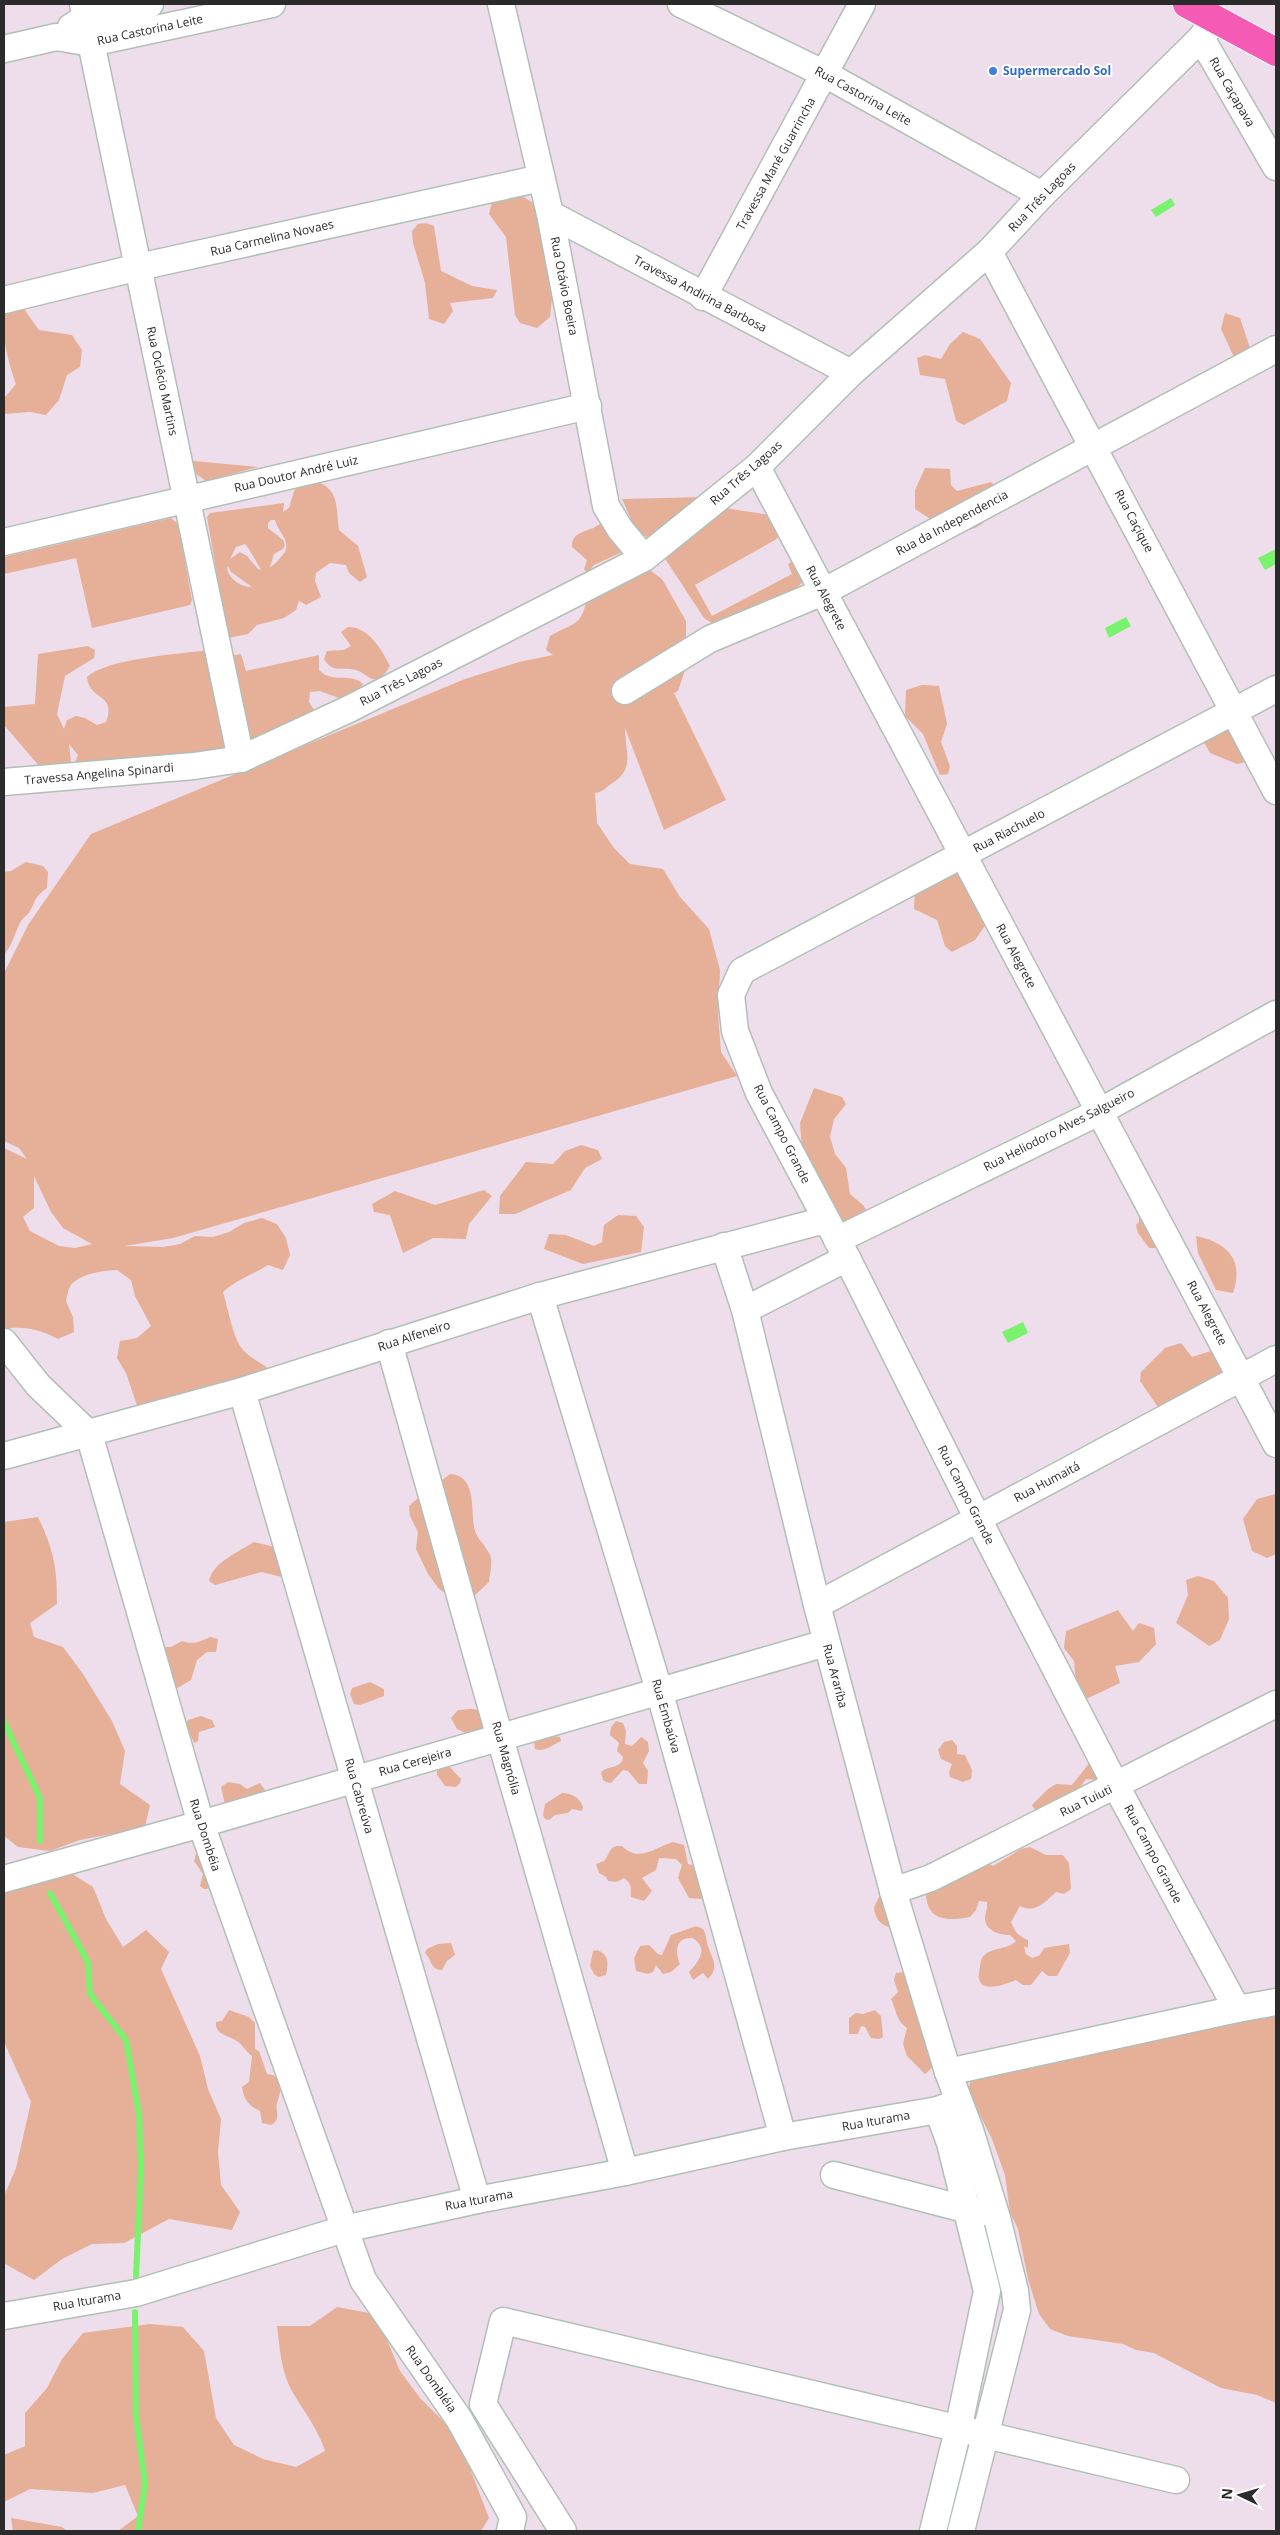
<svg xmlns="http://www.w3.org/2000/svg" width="1280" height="2535" viewBox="0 0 1280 2535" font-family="'Open Sans',sans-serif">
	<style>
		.green { fill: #e6b098; fill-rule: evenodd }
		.water { fill: #79f26e }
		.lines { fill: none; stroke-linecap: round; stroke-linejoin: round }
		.stream { stroke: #79f26e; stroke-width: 6 }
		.minor-casing { stroke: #b1bfb8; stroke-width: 29 }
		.major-casing { stroke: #fff; stroke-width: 30 }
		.minor { stroke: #fff; stroke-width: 26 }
		.major { stroke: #f55bb5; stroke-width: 28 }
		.shop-dot { fill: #3f7fe0; stroke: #fff; stroke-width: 2 }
		.labels { text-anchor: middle; stroke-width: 4; stroke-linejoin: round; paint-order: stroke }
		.street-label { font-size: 12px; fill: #2b2b2b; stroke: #fff }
		.shop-label { font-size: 12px; font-weight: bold; fill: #366cbe; stroke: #fff; text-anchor: start }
	</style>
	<rect width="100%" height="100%" fill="#eeddea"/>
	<g class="green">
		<path d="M507 187 543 209 554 224 544 258 553 289 550 317 537 328 520 323 515 315 506 237 489 214 493 197Z"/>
		<path d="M426 223 434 226 441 271 472 286 497 290 493 298 450 303 453 311 444 324 429 319 425 283 413 243 412 231 418 224Z"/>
		<path d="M7 306 24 309 39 330 72 335 82 350 80 367 67 375 59 400 46 415 30 412 4 414 5 397 16 384C7 358 0 333 7 306Z"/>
		<path d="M1225 313 1240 318 1251 351 1234 357 1221 329Z"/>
		<path d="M963 332 980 339 1011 383 1007 401 964 425 956 421 945 379 920 375 917 358 925 355 941 359 950 344Z"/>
		<path d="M193 461 258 467 206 481 196 474Z"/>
		<path d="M925 468 950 469 951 485 957 491 991 482 998 488C988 529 981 530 941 533L929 518 915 509V490Z"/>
		<path d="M316 482C340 488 336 510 339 530L358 546 367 577 360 582 349 573 346 565 330 563 316 573 315 581 321 597 306 605 299 601 296 610 284 618 257 625 248 634 228 638 207 517 210 513 284 503 283 512 289 508 294 491 300 484ZM271 520H275C278 533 294 542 282 556 278 560 276 564 270 567L274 554 283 549 285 545 283 540 268 528V523ZM245 544C249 548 257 563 261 570L258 569 247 556 240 552 230 559 236 547ZM228 566 231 572 252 587C241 587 230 580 227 569Z"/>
		<path d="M703 497 651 538C634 535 629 513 622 499Z"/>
		<path d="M724 508 778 516 785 531 775 540 695 585 712 616 792 574 788 564 795 560 805 580 794 590 713 624 704 618 662 554Z"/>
		<path d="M171 518 178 524 192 600 190 605 92 628 76 558 4 574V557Z"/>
		<path d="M605 522 622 552 594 565 588 572 584 570 587 560 572 547C571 535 581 533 590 529 596 528 599 523 605 522Z"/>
		<path d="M643 565 662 579 686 621V667L678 691 674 693 726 800 664 830 625 728C625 752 636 769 611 784 605 788 603 792 595 793L597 823 614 848 630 864 663 869 680 897 709 929 720 970 718 1013 721 1052 737 1076 173 1238 125 1246 163 1247 180 1244 195 1236 213 1237 229 1232 244 1223 262 1218 277 1224 286 1238 290 1255 283 1270 268 1265C252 1275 236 1280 223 1292 228 1308 233 1340 244 1351 251 1358 261 1363 269 1369L143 1423 126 1373 117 1358 120 1341 137 1338 151 1326 135 1296 131 1280 117 1270C102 1271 81 1273 71 1285 68 1289 67 1297 66 1301L73 1317 74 1332 58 1339C41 1330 29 1327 10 1328L4 1339V1148L27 1159 19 1148 4 1141V973L28 925 91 834 465 679 519 662 553 655 546 650 550 636C569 624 581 628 586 602ZM34 1176 51 1212 63 1228 92 1244 75 1248 59 1246 30 1231 23 1217 34 1208Z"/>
		<path d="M348 627C368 626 382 650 390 666 373 694 369 670 351 669 338 668 332 672 324 659L327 651 344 650 351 646 341 632Z"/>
		<path d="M88 646 95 650 94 658 65 676 57 714 64 729 67 720 76 716 85 718 97 725 106 722C117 693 89 701 87 677 108 658 180 654 210 650L229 742 226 750 72 772 69 777 53 782 4 725V707L35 704 38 654ZM69 744 78 755 72 771Z"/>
		<path d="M241 654 246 671 319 655V670C332 684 351 672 363 684L358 691 339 698 320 691 310 692 309 702 314 710 256 741 248 736 229 656Z"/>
		<path d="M922 685 939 686 947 724 941 742 950 766 948 774 940 775 923 734 905 716 906 690Z"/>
		<path d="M1226 720 1250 761 1237 764 1210 753 1201 737Z"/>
		<path d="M26 862 43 866 48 872 47 888C33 899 38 897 30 911 28 915 23 917 20 923 13 937 15 940 4 955V872L11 871Z"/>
		<path d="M969 871 991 917 975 940 952 952 945 946 937 920 914 909 915 891 934 872Z"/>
		<path d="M814 1088 842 1097 846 1104 834 1119 830 1137 835 1154 846 1168 850 1194 863 1205 868 1213 835 1229 804 1179 800 1123Z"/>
		<path d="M581 1145 598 1150 602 1159 585 1168 571 1190 515 1214H499L500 1196 526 1162 553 1164 565 1151Z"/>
		<path d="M484 1190 492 1196 469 1224 466 1239 433 1238 403 1253 390 1215 374 1212 372 1204 395 1191 435 1205Z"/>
		<path d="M1139 1210 1167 1248H1149L1138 1233 1136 1225 1139 1222Z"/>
		<path d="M618 1215 636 1216 644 1227 641 1252 583 1264 544 1249 549 1234 566 1235 594 1246 602 1242 604 1225Z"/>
		<path d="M1196 1236C1228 1243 1244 1260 1233 1293L1216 1290 1198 1253Z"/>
		<path d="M1181 1343 1192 1357 1217 1349 1235 1384 1158 1407 1140 1381 1141 1372 1165 1348Z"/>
		<path d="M450 1474C478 1475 470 1513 475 1531 478 1540 486 1546 490 1555 493 1562 490 1573 489 1582L470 1600 453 1598 439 1589 428 1574 416 1549 418 1532 410 1516 409 1506C419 1496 438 1484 450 1474Z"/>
		<path d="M1276 1494V1554L1267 1558 1252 1551 1243 1519 1257 1499Z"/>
		<path d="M38 1517C54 1551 57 1567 57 1604L30 1623 34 1637 63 1647 83 1674 112 1721 125 1751 120 1784 150 1805 144 1831 111 1834 80 1840 50 1851 18 1847 4 1836V1522Z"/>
		<path d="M254 1542 287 1550 289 1571 282 1577 261 1572 215 1585 209 1581C212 1563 240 1551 254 1542Z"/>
		<path d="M1198 1576 1214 1581 1228 1598 1229 1619 1220 1640 1209 1646 1176 1623 1188 1595 1186 1580Z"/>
		<path d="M1118 1610 1133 1631 1139 1623 1154 1628 1156 1644 1139 1662 1115 1666 1120 1683 1084 1700 1077 1695 1074 1661 1064 1648 1066 1631Z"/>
		<path d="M210 1637 218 1639 216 1652H207L197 1660 191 1680 174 1690 162 1647H171L182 1641C193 1645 199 1642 210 1637Z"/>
		<path d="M370 1682 384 1689V1696L360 1705 354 1704 350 1694 352 1688Z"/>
		<path d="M470 1709 482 1710 493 1724 472 1736 457 1729 451 1718 458 1710Z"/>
		<path d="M201 1716 212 1720 215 1727 199 1732 198 1741 194 1743 186 1724 188 1720Z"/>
		<path d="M616 1721 623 1723 626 1731 625 1744 632 1746 641 1737 648 1742 649 1751 643 1763 648 1771 647 1784H639L628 1771 623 1770 611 1783 606 1782 603 1780 601 1772C607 1766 617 1769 622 1761L623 1757 617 1751 619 1743 610 1735 611 1727Z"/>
		<path d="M552 1736 560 1737 561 1741C553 1745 543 1753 535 1749L534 1741Z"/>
		<path d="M952 1740 957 1746V1754L965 1755 972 1770 971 1779 963 1782 950 1777 949 1772 952 1764 941 1759 938 1750 944 1742Z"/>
		<path d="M1091 1761 1098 1780 1086 1779 1079 1789 1038 1814 1032 1805 1048 1789 1056 1784 1072 1785Z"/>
		<path d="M448 1765 461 1779 460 1783 456 1787 445 1786 437 1775V1771Z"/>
		<path d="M228 1782 240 1784 247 1789 260 1783 265 1790 264 1794 250 1796V1800L225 1805 221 1787Z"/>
		<path d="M562 1793C572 1793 580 1798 583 1807L582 1811 572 1809 568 1813 555 1815 549 1820 545 1819 543 1815 545 1804Z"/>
		<path d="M673 1842 684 1845 688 1864 696 1866 704 1895 701 1899 689 1898 678 1878 682 1865 676 1859 659 1858 656 1870 642 1878 652 1891 644 1901 631 1897C630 1889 633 1884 624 1878L617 1882 608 1881 606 1877 599 1873 596 1864 604 1861C611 1853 608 1845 622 1846 639 1863 654 1848 673 1842Z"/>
		<path d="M1030 1847 1046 1855H1063L1069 1863 1071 1889 1064 1894 1056 1892C1045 1902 1035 1914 1020 1906L1011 1922C1015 1932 1018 1936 1028 1940V1948L1024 1946 1026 1954 1032 1958 1040 1955 1044 1948 1069 1944 1070 1953 1057 1976H1048L1042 1971 1031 1985H1023L1016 1980C1006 1984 976 1996 979 1973 980 1968 980 1962 982 1958 990 1946 1007 1951 1016 1941L1010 1935C1000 1935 985 1931 985 1918 985 1913 988 1909 987 1902L979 1901 976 1910 970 1917C935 1924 922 1914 927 1878L978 1858 993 1866 1021 1849Z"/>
		<path d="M197 1851 213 1888 204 1889 200 1886 203 1874 194 1861Z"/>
		<path d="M66 1870 93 1887 106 1919 123 1947 146 1930 169 1952 161 1969 200 2056 208 2089 221 2119 218 2152 221 2185 240 2212 232 2230 169 2219 124 2243 92 2244 62 2259 34 2280 5 2264 4 2196 16 2168 31 2102 4 2042V1891Z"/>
		<path d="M881 1876 884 1879 888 1892C903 1895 915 1912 904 1926 888 1931 875 1924 874 1907L881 1893 876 1877Z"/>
		<path d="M696 1926 703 1929C707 1936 706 1942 709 1949 713 1960 719 1968 708 1979L703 1973 693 1980 689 1972C698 1963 710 1947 692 1938 675 1937 675 1952 680 1964L671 1972 663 1974 656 1965 653 1972 648 1974 636 1971 634 1958 640 1946 649 1945 658 1954 662 1955 671 1935Z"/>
		<path d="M451 1943 455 1955 447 1961 442 1970C430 1970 432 1959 425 1953L427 1949 438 1944Z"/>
		<path d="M597 1950C610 1955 608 1965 606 1975L598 1977 594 1974 590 1966 593 1951Z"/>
		<path d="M904 1972 907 1974 934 2066 925 2074 907 2056 903 2044 907 2028C895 2019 897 2011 891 1999L898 1992 894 1980 896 1973Z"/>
		<path d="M1276 2003V2403L1257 2395 1221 2388 1154 2353 1136 2350 1123 2344 1068 2336 1050 2329 1039 2314 1028 2279 1018 2229 1010 2213 1005 2175 992 2139 968 2091 973 2072Z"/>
		<path d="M229 2010 249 2017 255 2023V2049L259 2051 267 2074C285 2076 281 2091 277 2103 275 2113 282 2118 271 2125L262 2123 260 2111C248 2105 244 2100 242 2087L249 2082 252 2056C245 2051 243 2045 237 2041 228 2035 215 2035 216 2022L222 2021Z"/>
		<path d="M875 2010 881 2016 883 2037 879 2039 871 2038 865 2027 861 2026 858 2034H849V2018L856 2013 863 2014Z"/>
		<path d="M337 2307 369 2313 387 2340 400 2371 420 2398 443 2421 463 2450 489 2518 481 2531H118L138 2516 125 2485 93 2493 30 2489 4 2502V2455L25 2446V2413L47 2388 62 2359 83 2333 150 2324 183 2327 204 2351 216 2418 234 2445 263 2459 296 2467 325 2451C318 2429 305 2413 293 2393 281 2373 280 2349 277 2326H310Z"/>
		<path d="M11 2518 62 2527 67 2531H13Z"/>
	</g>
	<g class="water">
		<path d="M1171 198 1175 205 1156 217 1151 210Z"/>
		<path d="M1276 549V564L1265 570 1258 558Z"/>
		<path d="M1126 617 1131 626 1109 638 1105 628Z"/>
		<path d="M1023 1322 1028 1333 1008 1343 1002 1332Z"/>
	</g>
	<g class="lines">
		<g class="stream">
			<path d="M4 1722 40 1798V1841"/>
			<path d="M50 1893 88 1962 90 1994 126 2040 139 2114 141 2167 136 2277"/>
			<path d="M135 2312 136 2416 145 2484 138 2531"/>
		</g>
		<g class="minor-casing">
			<g id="minor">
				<path d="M83 4 241 759"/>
				<path d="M501 4 550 214 606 506 620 529 644 558"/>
				<path d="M681 4 825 74 1042 195"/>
				<path d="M71 27 86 18 150 4"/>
				<path d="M1201 38 1276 167"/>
				<path d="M4 49 56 37 91 43 272 4"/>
				<path d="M550 214 851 373"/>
				<path d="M989 252 1276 791"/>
				<path d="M703 297 862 4"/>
				<path d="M4 300 139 267 541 178"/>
				<path d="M757 467 1276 1444"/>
				<path d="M4 542 588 406"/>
				<path d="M625 691 710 639 823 592 1276 349"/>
				<path d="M4 782 194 766 241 759 349 709 644 558 757 467 851 373 989 252 1042 195 1201 38 1215 19"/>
				<path d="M837 1240 1099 1112 1276 1014"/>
				<path d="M724 1246 745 1310 817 1605 893 1891 948 2072 970 2130 997 2218 1015 2291 1017 2310 961 2531"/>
				<path d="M540 1296 659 1690 783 2137"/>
				<path d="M745 1310 847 1258"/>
				<path d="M4 1342 38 1385 89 1434"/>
				<path d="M389 1343 500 1738 625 2172"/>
				<path d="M242 1391 477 2200"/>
				<path d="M89 1434 201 1824 363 2280 459 2419 513 2517 510 2531"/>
				<path d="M4 1456 242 1391 540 1296 825 1220"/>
				<path d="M817 1605 1276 1359"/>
				<path d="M4 1879 201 1824 826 1643"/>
				<path d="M893 1891 931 1878 1276 1704"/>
				<path d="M1237 2009 1116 1786 978 1519 847 1258 759 1093 735 1031 731 995 742 971 1276 689"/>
				<path d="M948 2072 1237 2009 1276 2002"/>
				<path d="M834 2175 980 2213"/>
				<path d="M4 2316 136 2293 344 2229 477 2200 625 2172 783 2137 938 2110 958 2102"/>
				<path d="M563 2531 483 2404 503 2321 1176 2480"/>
				<path d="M933 2531 958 2430 987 2291 950 2143 938 2110"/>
			</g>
		</g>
		<g class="major-casing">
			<path id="major" d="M1187 4 1276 52"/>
		</g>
		<use href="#minor" class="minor"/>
		<use href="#major" class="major"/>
	</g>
	<circle class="shop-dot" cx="993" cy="71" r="5"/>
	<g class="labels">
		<g class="street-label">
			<text transform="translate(150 30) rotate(-12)" y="4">Rua Castorina Leite</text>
			<text transform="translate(1232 92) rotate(60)" y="4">Rua Caçapava</text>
			<text transform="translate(863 96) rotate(29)" y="4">Rua Castorina Leite</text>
			<text transform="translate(776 164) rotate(-61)" y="4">Travessa Mané Guarrincha</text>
			<text transform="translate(1042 197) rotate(-46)" y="4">Rua Três Lagoas</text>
			<text transform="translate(272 238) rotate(-13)" y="4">Rua Carmelina Novaes</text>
			<text transform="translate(564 286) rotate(79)" y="4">Rua Otávio Boeira</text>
			<text transform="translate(700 294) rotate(28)" y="4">Travessa Andirina Barbosa</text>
			<text transform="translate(162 381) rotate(78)" y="4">Rua Oclêcio Martins</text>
			<text transform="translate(746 473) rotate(-41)" y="4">Rua Três Lagoas</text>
			<text transform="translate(296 474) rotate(-13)" y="4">Rua Doutor André Luiz</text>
			<text transform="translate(1134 521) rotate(62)" y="4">Rua Caçique</text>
			<text transform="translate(952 523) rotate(-28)" y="4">Rua da Independencia</text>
			<text transform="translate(826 598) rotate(62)" y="4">Rua Alegrete</text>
			<text transform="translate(401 682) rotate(-27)" y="4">Rua Três Lagoas</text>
			<text transform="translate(99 774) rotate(-5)" y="4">Travessa Angelina Spinardi</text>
			<text transform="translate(1009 831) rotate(-28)" y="4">Rua Riachuelo</text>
			<text transform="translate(1016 956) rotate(62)" y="4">Rua Alegrete</text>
			<text transform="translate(1059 1130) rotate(-27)" y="4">Rua Heliodoro Alves Salgueiro</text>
			<text transform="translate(782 1134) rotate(63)" y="4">Rua Campo Grande</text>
			<text transform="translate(1207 1313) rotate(62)" y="4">Rua Alegrete</text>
			<text transform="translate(414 1336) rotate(-18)" y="4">Rua Alfeneiro</text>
			<text transform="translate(1047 1482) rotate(-28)" y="4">Rua Humaitá</text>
			<text transform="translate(966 1495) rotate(63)" y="4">Rua Campo Grande</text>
			<text transform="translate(835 1676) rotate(75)" y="4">Rua Araríba</text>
			<text transform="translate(666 1716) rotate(74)" y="4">Rua Embaúva</text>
			<text transform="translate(506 1758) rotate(74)" y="4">Rua Magnólia</text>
			<text transform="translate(415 1762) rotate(-16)" y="4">Rua Cerejeira</text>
			<text transform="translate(359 1796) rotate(74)" y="4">Rua Cabreúva</text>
			<text transform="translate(1086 1801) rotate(-26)" y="4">Rua Tuiuti</text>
			<text transform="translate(205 1835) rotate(72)" y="4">Rua Dombéia</text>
			<text transform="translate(1153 1854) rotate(62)" y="4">Rua Campo Grande</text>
			<text transform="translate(876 2121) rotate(-10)" y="4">Rua Iturama</text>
			<text transform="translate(479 2200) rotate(-11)" y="4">Rua Iturama</text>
			<text transform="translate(87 2301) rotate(-10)" y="4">Rua Iturama</text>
			<text transform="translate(431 2379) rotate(55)" y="4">Rua Dombléia</text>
		</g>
		<g class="shop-label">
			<text x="1003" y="75">Supermercado Sol</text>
		</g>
	</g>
	<rect width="1280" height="2535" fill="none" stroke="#2b2b2b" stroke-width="10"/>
	<g transform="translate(1240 2495) rotate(275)" stroke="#ffffff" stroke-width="4" paint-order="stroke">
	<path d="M0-4L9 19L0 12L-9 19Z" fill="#2b2b2b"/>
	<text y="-8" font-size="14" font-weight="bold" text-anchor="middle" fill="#2b2b2b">N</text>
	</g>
</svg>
